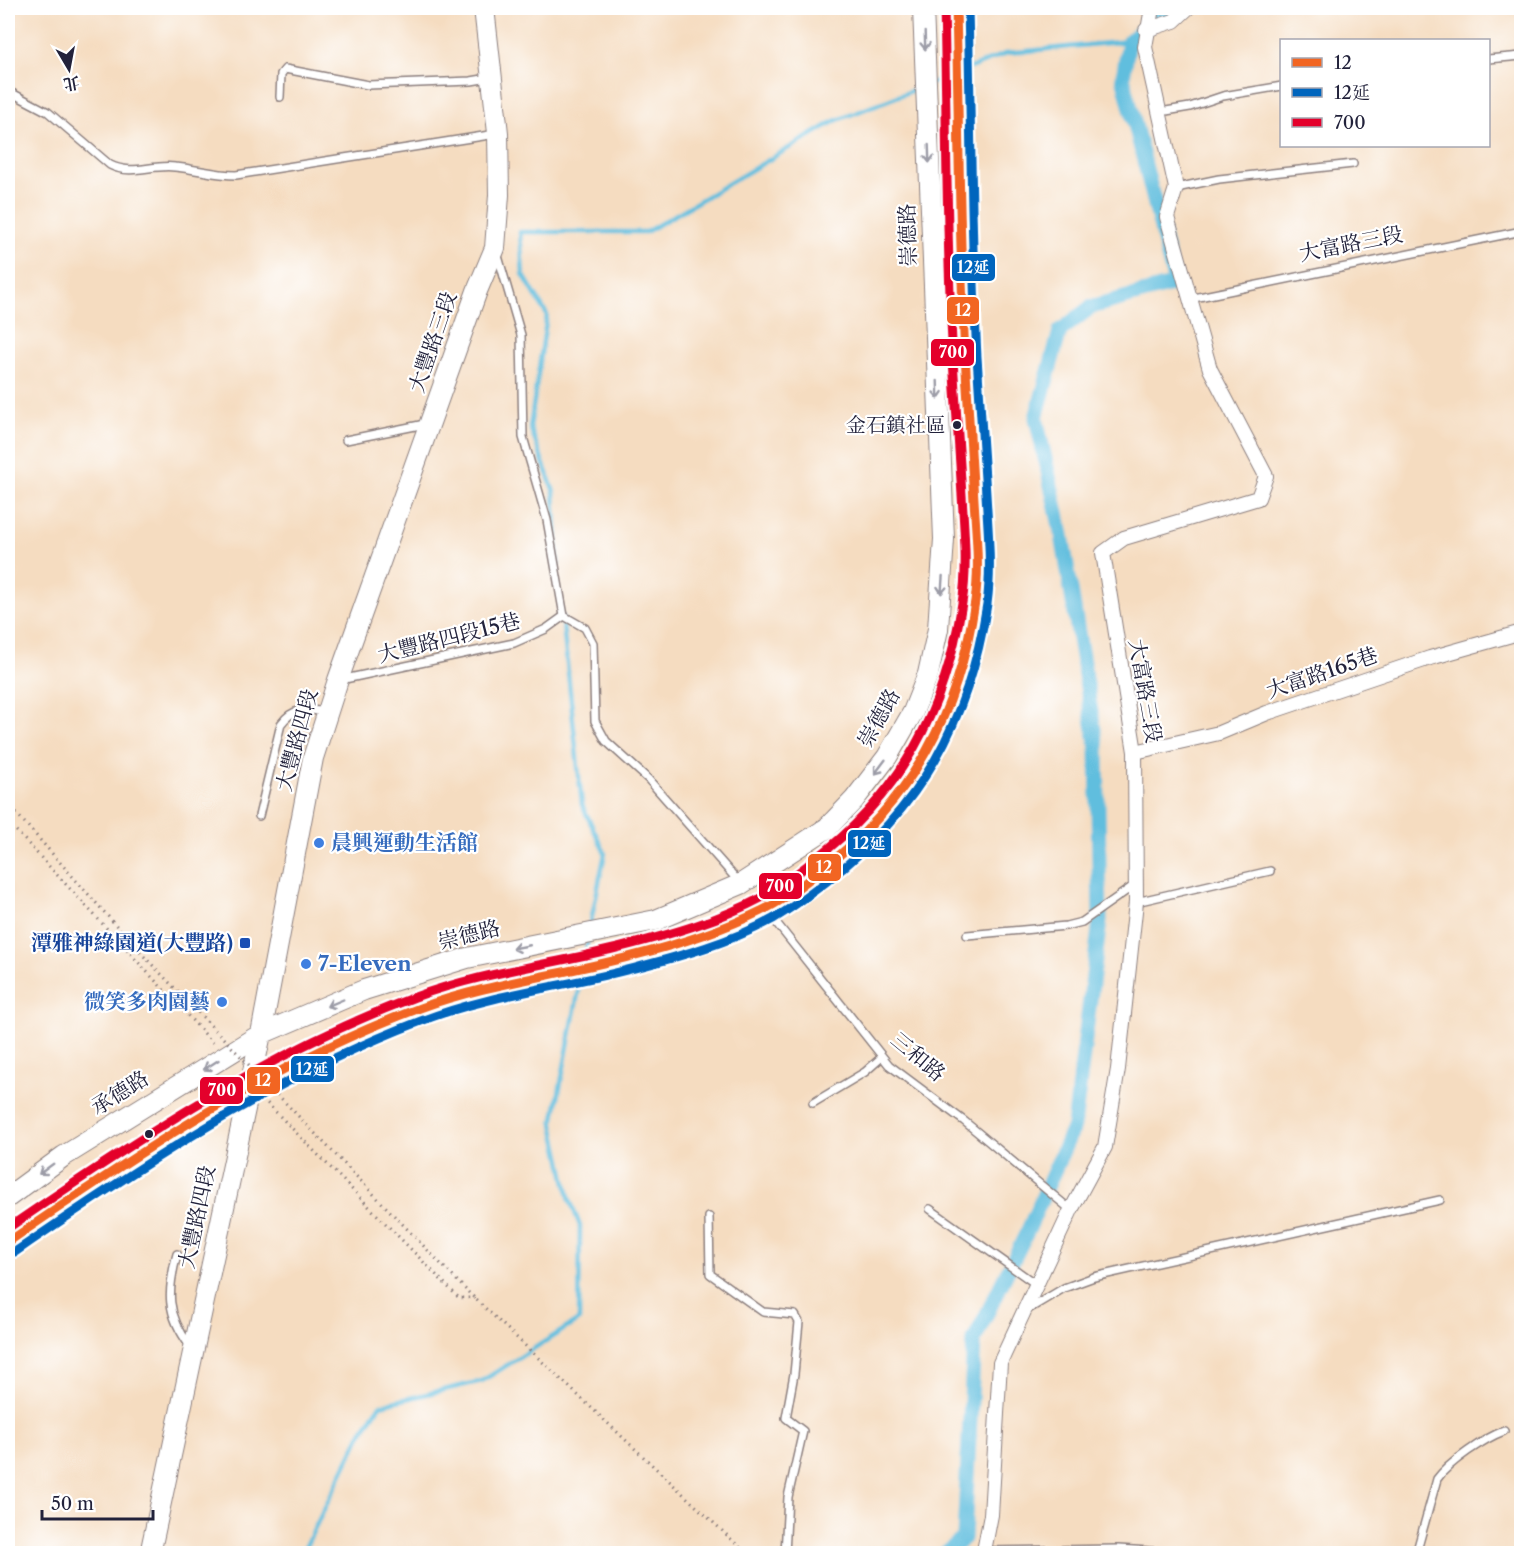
<svg xmlns="http://www.w3.org/2000/svg" width="1529" height="1561" viewBox="0 0 1529 1561" font-family="'Libre Caslon Text','Noto Serif TC',serif">
	<style>
		.lines { fill: none; stroke-linecap: round; stroke-linejoin: round }
		.stream { stroke: #60bede; stroke-width: 4.5 }
		.canal { stroke: #60bede; stroke-width: 15 }
		.lane-casing { stroke: #8c7f7e; stroke-width: 10 }
		.street-casing { stroke: #8c7f7e; stroke-width: 16 }
		.secondary-casing { stroke: #8c7f7e; stroke-width: 22 }
		.path { stroke: #8c7f7e; stroke-width: 3; stroke-dasharray: 1.5 4.5; stroke-linecap: butt }
		.lane { stroke: #fff; stroke-width: 7 }
		.street { stroke: #fff; stroke-width: 14 }
		.secondary { stroke: #fff; stroke-width: 20 }
		.path-bridge { stroke: #8c7f7e; stroke-width: 3; stroke-dasharray: 1.5 4.5; stroke-linecap: butt }
		.bus-1-casing { stroke: #fff; stroke-width: 14 }
		.bus-2-casing { stroke: #fff; stroke-width: 14 }
		.bus-3-casing { stroke: #fff; stroke-width: 14 }
		.bus-1 { stroke: #f26522; stroke-width: 9 }
		.bus-2 { stroke: #0065bd; stroke-width: 9 }
		.bus-3 { stroke: #e4002b; stroke-width: 9 }
		.oneway { stroke: #9c9ca7 }
		.bus-dot { fill: #22223b; stroke: #fff; stroke-width: 2 }
		.shop-dot { fill: #3f7fe0; stroke: #fff; stroke-width: 2 }
		.transit-dot { fill: #1a4fb4; stroke: #fff; stroke-width: 2 }
		.labels { text-anchor: middle; stroke-width: 4.5; stroke-linejoin: round; paint-order: stroke }
		.bus-label { font-size: 20px; fill: #22223b; stroke: #fff; text-anchor: end }
		.street-label { font-size: 21px; fill: #22223b; stroke: #fff }
		.shop-label { font-size: 21px; font-weight: bold; fill: #366cbe; stroke: #fff; text-anchor: start }
		.transit-label { font-size: 21px; font-weight: bold; fill: #164399; stroke: #fff; text-anchor: end }
		.line-badge { stroke: #fff; stroke-width: 2 }
		.badge-label { font-size: 16px; text-anchor: middle; font-weight: bold; fill: #fff }
	</style>
	<rect width="100%" height="100%" fill="#fff"/>
	<filter id="ink" filterUnits="userSpaceOnUse"><feTurbulence type="fractalNoise" baseFrequency=".0167" numOctaves="2"/><feDisplacementMap in="SourceGraphic" scale="12" xChannelSelector="R" yChannelSelector="G"/><feConvolveMatrix kernelMatrix="1 2 1 2 8 2 1 2 1" color-interpolation-filters="sRGB"/></filter>
	<filter id="wash" filterUnits="userSpaceOnUse"><feTurbulence type="fractalNoise" baseFrequency=".008" numOctaves="4" result="noise"/><feDisplacementMap in="SourceGraphic" scale="24" xChannelSelector="R" yChannelSelector="G"/><feGaussianBlur stdDeviation="1.35" result="paint"/><feColorMatrix in="noise" values="0 0 0 0 0 0 0 0 0 0 0 0 0 0 0 0 0 1.4 0 .05"/><feComposite in="paint" operator="in"/></filter>
	<g filter="url(#wash)">
		<rect width="100%" height="100%" fill="#f5dcc0"/>
		<g class="lines">
			<g class="stream">
				<path d="M963 71 1007 53 1129 41"/>
				<path d="M932 83 952 75"/>
				<path d="M558 565 554 492 530 427 547 315 523 274 520 232H646L835 121 921 87"/>
				<path d="M562 616 582 805 605 853 590 926"/>
				<path d="M584 962 588 938"/>
				<path d="M302 1554 361 1434 380 1405 482 1381 579 1320 580 1226 569 1197 553 1124 582 973"/>
			</g>
			<path class="canal" d="M944 1554 964 1538 974 1340 1029 1228 1074 1126 1100 921 1097 748 1062 535 1036 418 1060 331 1091 307 1175 284 1123 77 1129 41 1168 8"/>
		</g>
	</g>
	<g filter="url(#ink)">
		<g class="lines">
			<g class="lane-casing">
				<g id="lane">
					<path d="M1488 59 1522 56"/>
					<path d="M8 91 48 112 110 165C132 176 152 164 175 167 196 169 215 175 236 175L496 134"/>
					<path d="M280 97 281 74 285 69 368 85 471 81 489 78"/>
					<path d="M1160 112 1190 107 1223 96 1282 86"/>
					<path d="M1176 188 1219 179 1353 164"/>
					<path d="M498 256 521 335 523 437 547 520 564 616"/>
					<path d="M1189 299 1522 231"/>
					<path d="M346 440 425 424"/>
					<path d="M564 616 585 628 593 643 595 721 606 741 648 779 739 882"/>
					<path d="M340 680 514 643 546 629 564 616"/>
					<path d="M259 816 281 724C293 707 307 709 325 712"/>
					<path d="M1136 902 1270 871"/>
					<path d="M767 911 889 1065 964 1121 1071 1210"/>
					<path d="M967 935 1066 926 1082 922 1136 884"/>
					<path d="M813 1103 865 1072 882 1057"/>
					<path d="M930 1209 1037 1285"/>
					<path d="M709 1217 710 1274 763 1312 795 1315 799 1322 794 1374 786 1418 803 1431 788 1497 785 1554"/>
					<path d="M177 1254C167 1292 166 1314 190 1346"/>
					<path d="M1027 1310 1064 1288 1094 1277 1440 1200"/>
					<path d="M984 1551 1118 1549 1195 1554"/>
					<path d="M1416 1554 1437 1479C1449 1462 1485 1438 1504 1431"/>
				</g>
			</g>
			<g class="street-casing">
				<g id="street">
					<path d="M1146 30 1174 21 1188 8"/>
					<path d="M1135 752 1219 733 1267 713 1430 658 1522 632"/>
					<path d="M981 1554 984 1551 991 1515 1000 1363 1071 1210 1105 1147 1118 1069 1136 902 1135 752 1103 553 1124 538 1258 498 1266 476 1210 369 1167 217 1176 188 1145 47 1152 8"/>
				</g>
			</g>
			<g class="secondary-casing">
				<g id="secondary">
					<path d="M8 1197 64 1156 261 1034 364 990 467 958 656 920 741 884 827 828 854 800 887 757 913 712 928 674 938 629 944 539 923 8"/>
					<path d="M8 1242C137 1153 271 1064 420 1008 497 980 581 973 659 949 693 939 729 926 762 911 778 903 793 891 807 881 908 811 959 722 975 601 980 568 976 533 974 500 971 452 968 403 965 355 959 239 959 123 956 8"/>
					<path d="M150 1554 261 1034 313 758 338 680 477 291 495 248 499 195 498 133 484 8"/>
				</g>
			</g>
			<g class="path">
				<path d="M8 822 215 1045"/>
				<path d="M263 1099 459 1298H475"/>
				<path d="M468 1292 747 1554"/>
			</g>
			<use href="#lane" class="lane"/>
			<use href="#street" class="street"/>
			<use href="#secondary" class="secondary"/>
			<path class="path-bridge" d="M8 804 138 950 468 1292"/>
			<g class="bus-1-casing">
				<path id="bus-1" d="M8 1242C138 1153 271 1063 420 1008 488 983 562 975 632 956 676 945 721 931 761 911 783 901 802 885 821 870 912 801 959 713 975 601 980 567 976 534 974 500 971 452 968 403 965 355 959 239 959 124 956 8"/>
			</g>
			<g class="bus-2-casing">
				<path id="bus-2" d="M15 1252C143 1164 274 1077 421 1021 490 994 564 987 635 968 681 956 731 942 773 919 792 908 809 895 826 882 920 809 969 722 987 604 992 568 988 531 986 494 983 448 980 403 977 357 971 241 971 124 968 8"/>
			</g>
			<g class="bus-3-casing">
				<path id="bus-3" d="M8 1228C136 1140 268 1052 415 997 483 972 556 964 625 946 671 934 720 920 761 898 780 888 796 874 813 861 901 794 945 712 962 603 968 568 964 531 962 495 959 450 956 405 953 360 946 243 947 126 944 8"/>
			</g>
			<use href="#bus-1" class="bus-1"/>
			<use href="#bus-2" class="bus-2"/>
			<use href="#bus-3" class="bus-3"/>
		</g>
		<defs><path id="oneway-shaft" d="M-6 0H5M1.5-3L5.5 0L1.5 3" fill="none" stroke-width="1.6" stroke-linecap="round" stroke-linejoin="round" transform="scale(1.5)"/></defs>
		<g class="oneway">
			<use href="#oneway-shaft" transform="translate(925 41) rotate(88)"/>
			<use href="#oneway-shaft" transform="translate(929 154) rotate(88)"/>
			<use href="#oneway-shaft" transform="translate(938 390) rotate(88)"/>
			<use href="#oneway-shaft" transform="translate(942 585) rotate(94)"/>
			<use href="#oneway-shaft" transform="translate(880 767) rotate(127)"/>
			<use href="#oneway-shaft" transform="translate(521 947) rotate(169)"/>
			<use href="#oneway-shaft" transform="translate(335 1003) rotate(157)"/>
			<use href="#oneway-shaft" transform="translate(211 1065) rotate(147)"/>
			<use href="#oneway-shaft" transform="translate(46 1169) rotate(144)"/>
		</g>
	</g>
	<g class="bus-dot">
		<circle cx="957" cy="425" r="5"/>
		<circle cx="149" cy="1134" r="5"/>
	</g>
	<g class="shop-dot">
		<circle cx="319" cy="843" r="6"/>
		<circle cx="306" cy="964" r="6"/>
		<circle cx="222" cy="1002" r="6"/>
	</g>
	<rect class="transit-dot" x="239" y="937" width="12" height="12" rx="3"/>
	<g class="labels">
		<g class="bus-label">
			<text x="946" y="432">金石鎮社區</text>
		</g>
		<g class="street-label">
			<text transform="translate(908 235) rotate(-92)" y="7">崇德路</text>
			<text transform="translate(1351 244) rotate(-11)" y="7">大富路三段</text>
			<text transform="translate(433 342) rotate(-71)" y="7">大豐路三段</text>
			<text transform="translate(449 638) rotate(-14)" y="7">大豐路四段15巷</text>
			<text transform="translate(1322 673) rotate(-19)" y="7">大富路165巷</text>
			<text transform="translate(1145 691) rotate(80)" y="7">大富路三段</text>
			<text transform="translate(879 718) rotate(-61)" y="7">崇德路</text>
			<text transform="translate(297 740) rotate(-75)" y="7">大豐路四段</text>
			<text transform="translate(469 935) rotate(-14)" y="7">崇德路</text>
			<text transform="translate(918 1057) rotate(40)" y="7">三和路</text>
			<text transform="translate(120 1093) rotate(-32)" y="7">承德路</text>
			<text transform="translate(197 1217) rotate(-78)" y="7">大豐路四段</text>
		</g>
		<g class="shop-label">
			<text x="331" y="850">晨興運動生活館</text>
			<text x="318" y="971">7-Eleven</text>
			<text x="210" y="1009" text-anchor="end">微笑多肉園藝</text>
		</g>
		<g class="transit-label">
			<text x="233" y="950">潭雅神綠園道(大豐路)</text>
		</g>
	</g>
	<g class="line-badge">
		<rect x="951" y="253" width="45" height="29" rx="6" fill="#0065bd"/>
		<rect x="946" y="296" width="34" height="29" rx="6" fill="#f26522"/>
		<rect x="930" y="338" width="45" height="29" rx="6" fill="#e4002b"/>
		<rect x="847" y="829" width="45" height="29" rx="6" fill="#0065bd"/>
		<rect x="807" y="853" width="35" height="29" rx="6" fill="#f26522"/>
		<rect x="758" y="872" width="45" height="28" rx="6" fill="#e4002b"/>
		<rect x="290" y="1055" width="45" height="28" rx="6" fill="#0065bd"/>
		<rect x="246" y="1066" width="35" height="29" rx="6" fill="#f26522"/>
		<rect x="199" y="1076" width="45" height="29" rx="6" fill="#e4002b"/>
	</g>
	<g class="badge-label">
		<text x="973" y="273">12延</text>
		<text x="963" y="316">12</text>
		<text x="953" y="358">700</text>
		<text x="869" y="849">12延</text>
		<text x="824" y="873">12</text>
		<text x="780" y="892">700</text>
		<text x="312" y="1075">12延</text>
		<text x="263" y="1086">12</text>
		<text x="222" y="1096">700</text>
	</g>
	<rect width="1529" height="1561" fill="none" stroke="#fff" stroke-width="30"/>
	<rect x="1280" y="39" width="210" height="108" fill="#ffffff" stroke="#a7a7b1" stroke-width="1.5"/>
	<rect x="1292" y="58" width="30" height="9" fill="#f26522" stroke="#a7a7b1" stroke-width="1.5"/>
	<text x="1334" y="69" font-size="18" fill="#22223b">12</text>
	<rect x="1292" y="88" width="30" height="9" fill="#0065bd" stroke="#a7a7b1" stroke-width="1.5"/>
	<text x="1334" y="99" font-size="18" fill="#22223b">12延</text>
	<rect x="1292" y="118" width="30" height="9" fill="#e4002b" stroke="#a7a7b1" stroke-width="1.5"/>
	<text x="1334" y="129" font-size="18" fill="#22223b">700</text>
	<g transform="translate(69 69) rotate(170)" stroke="#ffffff" stroke-width="4.5" paint-order="stroke">
	<path d="M0-4.5L10 22L0 15L-10 22Z" fill="#22223b"/>
	<text y="-9" font-size="16" font-weight="bold" text-anchor="middle" fill="#22223b">北</text>
	</g>
	<path d="M42 1510v9h111v-9" fill="none" stroke="#22223b" stroke-width="3"/>
	<text x="51" y="1510" font-size="18" fill="#22223b" stroke="#ffffff" stroke-width="4.5" paint-order="stroke">50 m</text>
</svg>
